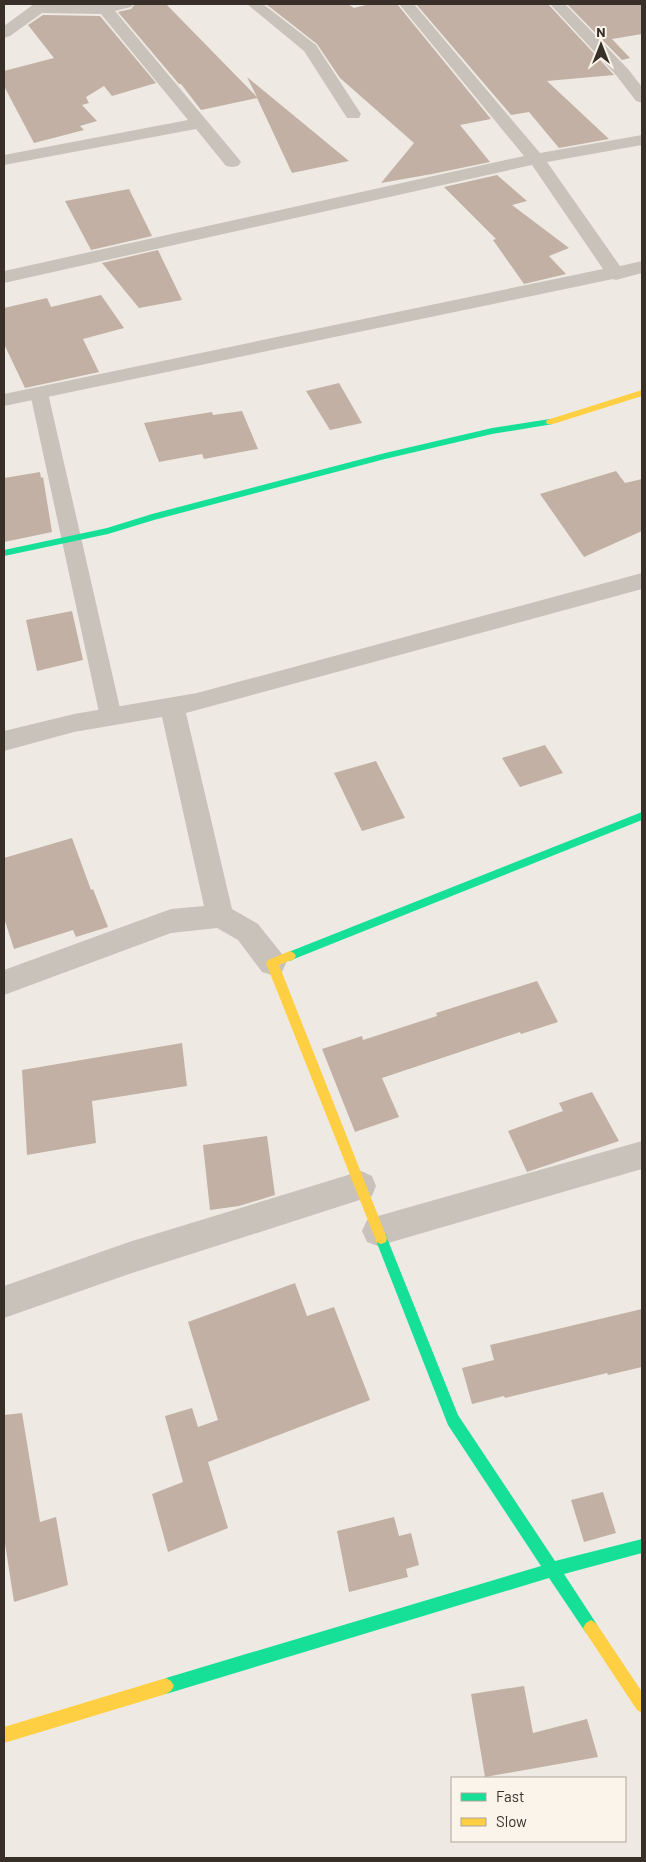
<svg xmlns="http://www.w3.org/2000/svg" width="646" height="1862" viewBox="0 0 646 1862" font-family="Barlow,sans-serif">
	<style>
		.building { fill: #c2b0a4 }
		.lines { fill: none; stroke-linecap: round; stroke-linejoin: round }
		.lane { fill: #c8c2bb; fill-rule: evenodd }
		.street { fill: #c8c2bb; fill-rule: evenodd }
		.fast { fill: #16e098; fill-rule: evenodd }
		.slow { fill: #ffcf43; fill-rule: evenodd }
	</style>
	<rect width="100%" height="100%" fill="#eeeae3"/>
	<g class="building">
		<path d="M135 4H166L257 97 247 77 349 161 292 173 257 98 201 110 181 84H179L118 12 131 9Z"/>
		<path d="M266 4H348L354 8 370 4H397L491 119 460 125 490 162 432 174 381 183 414 143 340 78 317 44Z"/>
		<path d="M416 4H548L614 75 547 81 609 139 559 148 529 112 511 115Z"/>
		<path d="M567 4H642V34L612 39 630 58 622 60Z"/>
		<path d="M43 15 100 16 156 83 112 96 104 86 86 97 89 103 82 105 97 121 80 126 84 130 34 143 4 86V71L54 58 28 25Z"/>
		<path d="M497 175 527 201 512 205 569 248 549 256 566 274 524 284 493 240 496 239 444 187Z"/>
		<path d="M129 189 152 236 91 250 65 201Z"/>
		<path d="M158 250 182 300 139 308 102 263Z"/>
		<path d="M101 295 124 328 83 339 99 372 25 388 4 344V308L47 298 51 307Z"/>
		<path d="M339 383 362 423 330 430 306 391Z"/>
		<path d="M242 411 258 449 204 459 202 454 159 462 144 423 212 412 213 415Z"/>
		<path d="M616 471 625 483 642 479V531L584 557 540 494Z"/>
		<path d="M40 472 41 478 43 477 52 532 4 542V478Z"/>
		<path d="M72 611 83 660 37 671 26 620Z"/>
		<path d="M545 745 563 773 520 787 502 758Z"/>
		<path d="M376 761 405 818 362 831 334 773Z"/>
		<path d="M72 838 91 890 93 889 108 927 76 937 73 930 14 949 4 918V858Z"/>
		<path d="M537 981 558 1022 521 1034 520 1032 382 1078 399 1117 355 1132 322 1049 362 1036 363 1040 437 1016 436 1013Z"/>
		<path d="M182 1043 187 1086 92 1101 96 1143 27 1155 22 1070Z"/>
		<path d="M592 1092 619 1141 527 1172 508 1131 563 1111 559 1103Z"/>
		<path d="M267 1136 275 1195 239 1206 210 1210 203 1145Z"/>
		<path d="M295 1283 307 1316 334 1307 370 1400 208 1462 228 1528 168 1552 152 1494 183 1482 165 1416 192 1408 198 1427 218 1420 188 1322Z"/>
		<path d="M642 1309V1367L608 1375 607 1373 505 1398 504 1396 472 1404 462 1368 494 1360 490 1345Z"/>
		<path d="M22 1413 40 1522 56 1517 68 1585 14 1602 4 1537V1415Z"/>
		<path d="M603 1492 616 1533 584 1542 571 1500Z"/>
		<path d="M394 1517 399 1536 411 1533 419 1565 406 1569 408 1577 349 1592 337 1531Z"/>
		<path d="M524 1686 533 1733 587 1719 598 1757 485 1777 471 1694Z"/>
	</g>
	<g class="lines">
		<path class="lane" d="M39 387 45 389 48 393 122 717 119 723 111 725 103 723 100 717 30 393 33 389Z"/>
		<g class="street">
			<path d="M34 4H133L131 7 115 11 238 158 241 162 238 166 232 167 226 166 196 129 4 165V155L188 120 101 14 42 13 10 36 4 38V26Z"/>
			<path d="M247 4H263L316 45 361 114 359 118H347L304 51Z"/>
			<path d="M399 4H414L540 153 642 135V145L547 162 620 266 642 261V273L616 280 613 279 4 406V394L603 269 532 165 4 283V271L524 156Z"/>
			<path d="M550 4H565L628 69 642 87V103L636 101 616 75Z"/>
			<path d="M642 573V589L186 713 232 909 258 924 282 954 286 963 282 972 272 975 262 972 238 940 217 928 171 933 4 995V970L171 909 204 906 162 717 74 732 4 751V731L74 714 197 693Z"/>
			<path d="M642 1141V1169L378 1246 367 1242 362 1231 367 1220 378 1216Z"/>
			<path d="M361 1171 372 1176 376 1186 372 1196 129 1274 4 1318V1286L129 1242Z"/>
		</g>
		<g class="fast">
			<path d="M550 419 553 420V424L492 434 385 459 154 520 108 534 4 556V550L107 528 152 514 385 453 492 428Z"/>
			<path d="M642 812V820L294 959 290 961 286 959 284 956 286 953Z"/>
			<path d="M381 1232 386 1234 387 1238 458 1415 555 1561 642 1539V1553L564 1574 596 1623 599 1628 596 1633 591 1636 586 1633 549 1578 166 1694 161 1691 158 1686 161 1681 166 1678 541 1566 448 1425 375 1238 376 1234Z"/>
		</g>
		<g class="slow">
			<path d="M642 390V396L553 424H547L546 422 547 420Z"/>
			<path d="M290 951 294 953 296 956 294 959 279 965 387 1238 386 1242 381 1244 376 1242 375 1238 266 963 268 960Z"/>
			<path d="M591 1620 596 1623 642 1692V1713L637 1710 586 1633 583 1628 586 1623Z"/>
			<path d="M166 1678 171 1681 174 1686 171 1691 166 1694 4 1743V1727Z"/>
		</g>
	</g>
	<rect width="646" height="1862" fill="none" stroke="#392f29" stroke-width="10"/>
	<rect x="451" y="1777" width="175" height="65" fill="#faf4eb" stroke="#ada59d"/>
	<rect x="461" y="1793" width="25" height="8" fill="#16e098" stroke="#ada59d"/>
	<text x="496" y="1802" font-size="15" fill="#392f29">Fast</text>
	<rect x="461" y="1818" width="25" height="8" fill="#ffcf43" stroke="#ada59d"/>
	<text x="496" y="1827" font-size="15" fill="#392f29">Slow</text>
	<g transform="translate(601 45)" stroke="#faf4eb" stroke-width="4" paint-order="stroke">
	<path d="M0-4L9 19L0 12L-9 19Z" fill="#392f29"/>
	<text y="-8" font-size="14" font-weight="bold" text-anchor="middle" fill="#392f29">N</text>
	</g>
</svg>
